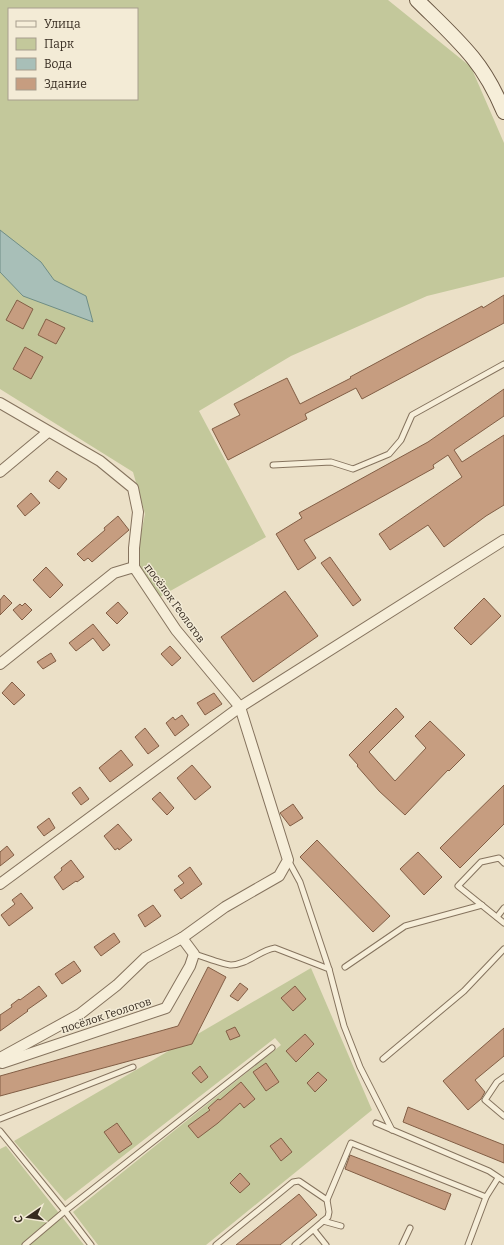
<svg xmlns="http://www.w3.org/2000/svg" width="504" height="1245" viewBox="0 0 504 1245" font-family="Bitter,serif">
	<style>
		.green { fill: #c3c89b; fill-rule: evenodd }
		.water { fill: #a8bfb8; stroke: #6f8d85 }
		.building { fill: #c69d80; stroke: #825e45 }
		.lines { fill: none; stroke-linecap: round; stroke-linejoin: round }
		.lane-casing { stroke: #85735e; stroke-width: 7 }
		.street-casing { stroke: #85735e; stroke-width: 12 }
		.secondary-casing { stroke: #675441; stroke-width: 16 }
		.lane { stroke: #f6eed9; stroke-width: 5 }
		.street { stroke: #f6eed9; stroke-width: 10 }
		.secondary { stroke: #f6eed9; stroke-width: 14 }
		.labels { text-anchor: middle; stroke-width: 3; stroke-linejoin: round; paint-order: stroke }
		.street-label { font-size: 11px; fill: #362b20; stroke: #f3ebd6 }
	</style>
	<rect width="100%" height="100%" fill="#ebe0c7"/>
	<g class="green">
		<path d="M0 0H388L471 67 504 143V277L427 296 291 356 199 411 266 537 156 599 136 558 145 514 133 472 0 389ZM9 9H137V99H9Z"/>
		<path d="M311 968 372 1110 206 1245H98L73 1212 281 1045 275 1038 65 1201 14 1141Z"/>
		<path d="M6 1146 84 1245H0V1149Z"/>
	</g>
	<path class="water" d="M0 230 41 262 54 280 86 296 93 322 23 296 0 272Z"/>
	<g class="building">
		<path d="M504 295V323L362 399 356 388 305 414 307 419 228 460 212 429 240 415 234 404 287 378 300 404 351 378 350 377 482 306 483 308Z"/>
		<path d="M17 300 33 309 23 329 6 320Z"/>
		<path d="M46 319 65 328 56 344 38 335Z"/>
		<path d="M25 347 43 357 31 379 13 369Z"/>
		<path d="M504 389V416L454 450 462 462 504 435V505L486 516 444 547 428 525 390 550 379 534 462 477 448 455 433 465 434 468 304 540 316 558 298 570 276 534 302 518 299 513 428 442Z"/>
		<path d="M57 471 67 479 59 489 49 481Z"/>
		<path d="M31 493 40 503 25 516 17 506Z"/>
		<path d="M118 516 129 530 92 562 88 558 84 561 77 554 105 530 104 528Z"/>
		<path d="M330 557 361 600 353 606 321 563Z"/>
		<path d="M46 567 63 585 50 598 33 580Z"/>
		<path d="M285 591 318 636 253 682 221 637Z"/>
		<path d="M4 595 12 603 0 615V600Z"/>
		<path d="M484 598 501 616 471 645 454 628Z"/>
		<path d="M118 602 128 613 117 624 106 613Z"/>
		<path d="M25 603 32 610 22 620 13 610 20 604 22 606Z"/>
		<path d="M93 624 110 645 103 651 93 638 76 651 69 643Z"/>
		<path d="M170 646 181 658 172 666 161 654Z"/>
		<path d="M51 653 56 661 43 669 37 662Z"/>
		<path d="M12 682 25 695 14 705 2 693Z"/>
		<path d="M214 693 222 704 205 715 197 703Z"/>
		<path d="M396 708 404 717 369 752 395 781 426 748 415 736 430 721 465 755 449 771 448 770 405 815 379 791 357 766 358 765 349 755Z"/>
		<path d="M182 715 189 725 175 736 166 723 173 717 175 720Z"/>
		<path d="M145 728 159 746 148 754 135 737Z"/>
		<path d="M121 750 133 765 110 782 99 768Z"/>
		<path d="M192 765 211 787 195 800 177 778Z"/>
		<path d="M504 785V824L460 868 440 848Z"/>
		<path d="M80 787 89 799 81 805 72 793Z"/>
		<path d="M160 792 174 808 167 815 152 799Z"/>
		<path d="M293 804 303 818 290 826 280 813Z"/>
		<path d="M49 818 55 828 44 836 37 827Z"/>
		<path d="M118 824 132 840 119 850 118 848 115 850 104 836Z"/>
		<path d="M317 840 390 916 373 932 300 857Z"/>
		<path d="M7 846 14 855 0 866V852Z"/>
		<path d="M418 852 442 877 424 895 400 869Z"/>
		<path d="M71 860 84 877 77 882 76 881 63 890 54 877 62 870 61 868Z"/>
		<path d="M190 867 202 884 181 899 174 890 184 883 178 876Z"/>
		<path d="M21 893 33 908 9 926 1 915 15 904 12 900Z"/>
		<path d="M153 905 161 916 145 927 138 915Z"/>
		<path d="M114 933 120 942 101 956 94 947Z"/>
		<path d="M74 961 81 971 62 984 55 974Z"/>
		<path d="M208 967 226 977 192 1044 0 1096V1076L178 1026Z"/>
		<path d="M240 983 248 989 238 1001 230 996Z"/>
		<path d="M39 986 47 996 27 1010 28 1011 0 1031V1015L12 1007 11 1005 19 999 20 1000Z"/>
		<path d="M295 986 306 999 293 1011 281 998Z"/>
		<path d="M235 1027 240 1036 230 1040 226 1031Z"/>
		<path d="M504 1028V1056L475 1080 485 1092 481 1099 468 1110 443 1081Z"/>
		<path d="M305 1034 314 1044 296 1062 286 1051Z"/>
		<path d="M266 1063 279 1082 266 1091 253 1072Z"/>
		<path d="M200 1066 208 1077 201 1083 192 1073Z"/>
		<path d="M318 1072 327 1080 315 1092 307 1083Z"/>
		<path d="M241 1082 255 1099 244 1108 240 1103 218 1123 198 1138 188 1126 210 1110 208 1108 218 1099 220 1100Z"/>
		<path d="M408 1107 504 1145V1163L403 1122Z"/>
		<path d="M117 1123 132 1144 119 1153 104 1132Z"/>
		<path d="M281 1138 292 1152 281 1161 270 1146Z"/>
		<path d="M350 1155 451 1194 445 1210 345 1169Z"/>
		<path d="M240 1173 250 1184 240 1193 230 1183Z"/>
		<path d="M299 1194 317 1215 280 1245H236Z"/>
	</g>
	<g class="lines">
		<g class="lane-casing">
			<g id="lane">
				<path d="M273 465 331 462 353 469 389 454 401 440 412 415 504 364"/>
				<path d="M288 860 300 882 329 969"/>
				<path d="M504 863 499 858 481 862 458 886 504 923"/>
				<path d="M497 917 504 908"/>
				<path d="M194 954C202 956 224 965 231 965 247 965 260 950 275 948L329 969 344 1026 360 1067 392 1130"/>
				<path d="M345 967 405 926 482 905"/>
				<path d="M383 1059 464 991 504 949"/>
				<path d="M504 1077 497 1082 485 1100 504 1116"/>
				<path d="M0 1119 133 1067"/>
				<path d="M376 1123 489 1171 504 1181"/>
				<path d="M0 1131 65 1211 91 1245"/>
				<path d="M327 1200 351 1143 486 1197"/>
				<path d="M323 1221 341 1226"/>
				<path d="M314 1230 326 1245"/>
				<path d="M25 1245 65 1211 272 1048"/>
				<path d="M216 1245 293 1182 299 1181 327 1200 329 1212 328 1217 295 1245"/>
				<path d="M402 1245 410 1228"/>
				<path d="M468 1245 486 1197 498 1178"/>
			</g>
		</g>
		<g class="street-casing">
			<g id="street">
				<path d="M0 403 100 461 133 488 138 512 134 548V567"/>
				<path d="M0 472 48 432"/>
				<path d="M0 664 114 573 134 567 176 630 240 707 288 860 279 876 225 907 182 938 145 958 117 985 80 1014 0 1058"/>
				<path d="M0 884 240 707 504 540"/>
				<path d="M2 1063 166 1008 190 966 194 954 182 938"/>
			</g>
		</g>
		<g class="secondary-casing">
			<path id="secondary" d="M417 0C436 19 456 37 473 58 486 74 496 93 504 112"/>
		</g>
		<use href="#lane" class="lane"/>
		<use href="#street" class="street"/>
		<use href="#secondary" class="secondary"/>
	</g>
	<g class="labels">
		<g class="street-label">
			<text transform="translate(175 603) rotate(54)" y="4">посёлок Геологов</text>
			<text transform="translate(106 1015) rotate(-18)" y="4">посёлок Геологов</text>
		</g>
	</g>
	<rect x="8" y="8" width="130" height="92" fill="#f3ebd6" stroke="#a79e8d"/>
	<rect x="16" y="21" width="20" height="6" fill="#f6eed9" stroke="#a79e8d"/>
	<text x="44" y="28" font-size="12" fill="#362b20">Улица</text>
	<rect x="16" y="38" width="20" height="12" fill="#c3c89b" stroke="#a79e8d"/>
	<text x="44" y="48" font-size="12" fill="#362b20">Парк</text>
	<rect x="16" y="58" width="20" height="12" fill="#a8bfb8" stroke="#a79e8d"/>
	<text x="44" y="68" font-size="12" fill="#362b20">Вода</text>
	<rect x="16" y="78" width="20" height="12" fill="#c69d80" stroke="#a79e8d"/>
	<text x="44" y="88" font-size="12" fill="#362b20">Здание</text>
	<g transform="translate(28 1217) rotate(257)" stroke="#f3ebd6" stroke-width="3" paint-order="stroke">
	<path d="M0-3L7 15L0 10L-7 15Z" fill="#362b20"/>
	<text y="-6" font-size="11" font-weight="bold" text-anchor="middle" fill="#362b20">С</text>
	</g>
</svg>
